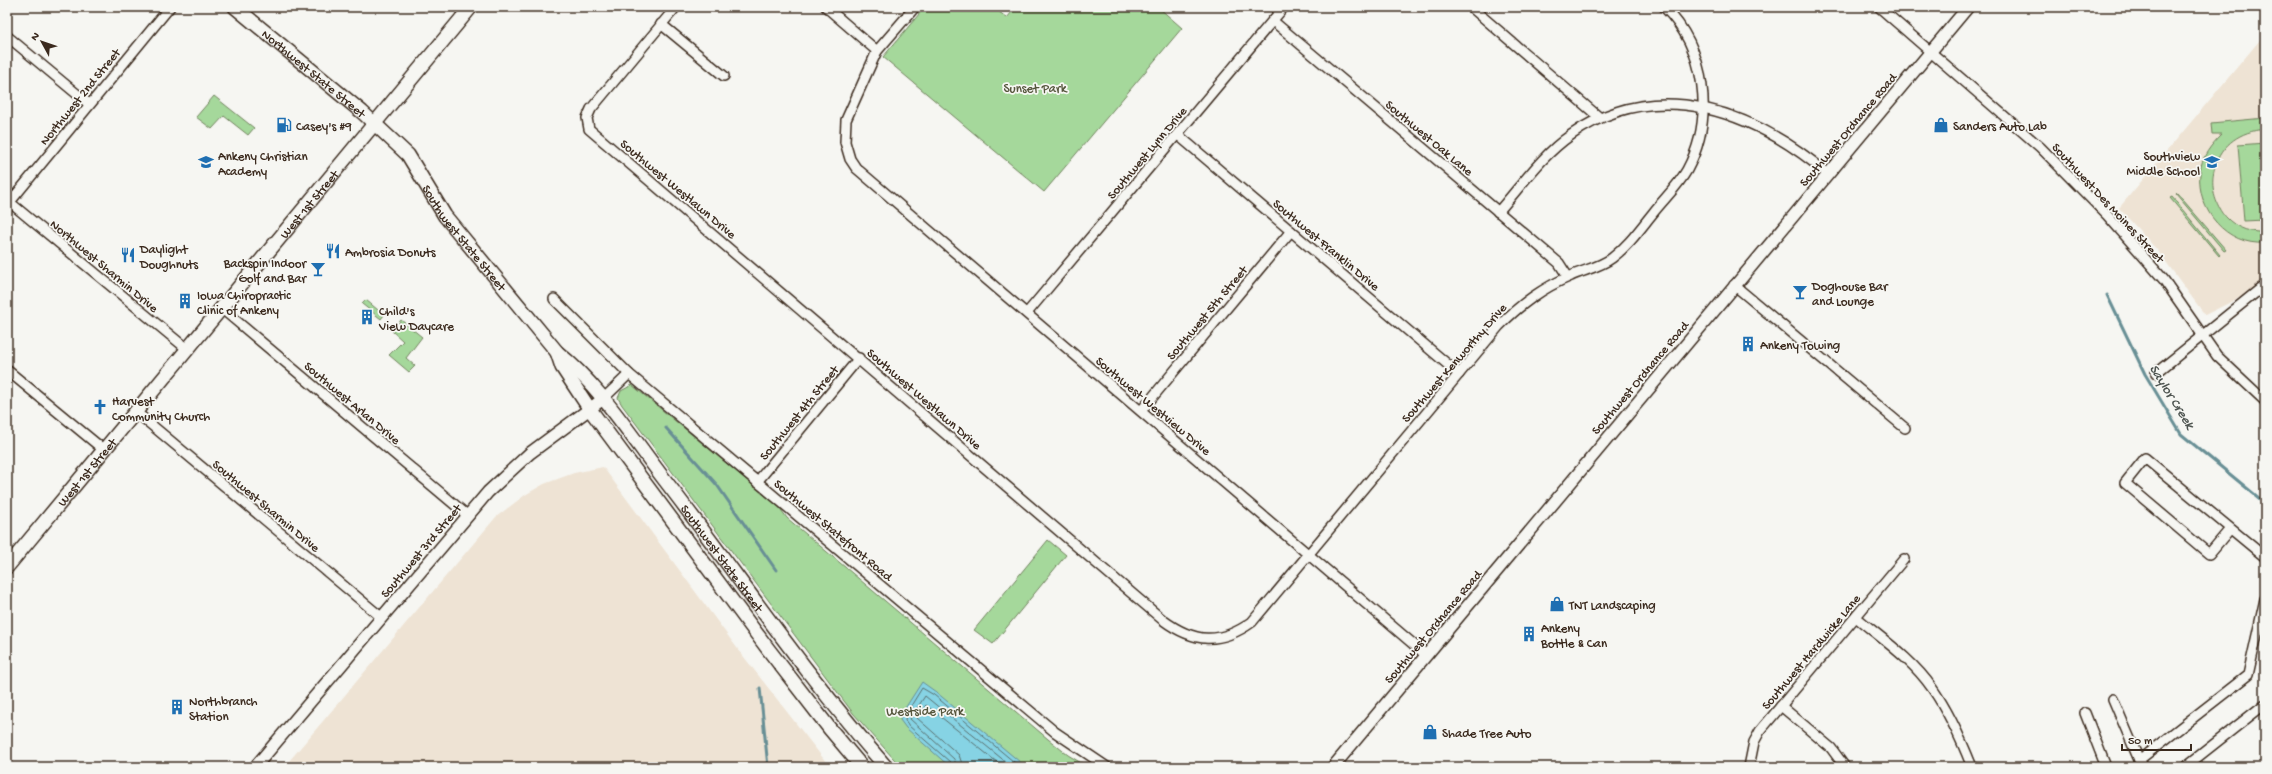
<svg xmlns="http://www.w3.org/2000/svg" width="2272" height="774" viewBox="0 0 2272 774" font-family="'Gochi Hand',sans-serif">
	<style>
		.built { fill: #eee3d4 }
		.green { fill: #a5d89b; stroke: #70815c }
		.water { fill: #86d3e4; stroke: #688f95 }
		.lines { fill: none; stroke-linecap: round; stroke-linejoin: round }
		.shore { stroke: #596e6d; stroke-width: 1 }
		.stream { stroke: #688f95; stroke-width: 3 }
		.minor-casing { stroke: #3b2a1e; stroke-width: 12 }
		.tertiary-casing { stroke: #3b2a1e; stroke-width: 14 }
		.secondary-casing { stroke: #3b2a1e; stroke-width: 16 }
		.minor { stroke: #f6f6f2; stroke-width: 9 }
		.tertiary { stroke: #f6f6f2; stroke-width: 11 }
		.secondary { stroke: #f6f6f2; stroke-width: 13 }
		.labels { text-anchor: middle; stroke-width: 3.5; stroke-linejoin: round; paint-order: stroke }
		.street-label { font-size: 13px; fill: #3b2a1e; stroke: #f6f6f2 }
		.park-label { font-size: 13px; fill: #56563d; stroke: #f6f6f2 }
		.poi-label { font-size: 13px; fill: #3b2a1e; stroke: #f6f6f2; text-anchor: start }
		.water-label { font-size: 14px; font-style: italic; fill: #4e5450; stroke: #f6f6f2 }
	</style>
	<rect width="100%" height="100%" fill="#f6f6f2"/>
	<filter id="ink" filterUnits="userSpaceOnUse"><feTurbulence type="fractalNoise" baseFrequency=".025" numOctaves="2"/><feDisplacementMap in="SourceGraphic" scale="8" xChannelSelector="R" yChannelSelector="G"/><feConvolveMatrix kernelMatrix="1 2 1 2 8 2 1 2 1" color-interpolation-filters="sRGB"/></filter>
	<g filter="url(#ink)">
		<g class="built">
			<path d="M2265 34V285L2205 315 2158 251 2119 208Z"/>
			<path d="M603 467 737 648 830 767H284L496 517 525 495 544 484 574 473Z"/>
		</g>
		<g class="green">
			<path d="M925 7H993L1007 18 1016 7H1158L1182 28 1044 192 883 57Z"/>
			<path d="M214 96 254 128 248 135 224 116 212 129 196 117Z"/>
			<path d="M2265 118V129C2190 136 2201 236 2265 232V243C2227 246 2196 210 2200 173 2201 157 2211 145 2222 134H2212L2211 123Z"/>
			<path d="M2265 143V220L2244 221 2238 145Z"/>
			<path d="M2177 193 2226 250 2224 251 2176 194Z"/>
			<path d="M2172 197 2220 255 2219 256 2170 198Z"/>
			<path d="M366 300 384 315 381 319 362 304Z"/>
			<path d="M401 320 422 337 406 358 415 366 409 372 389 355 403 341 392 331Z"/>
			<path d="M632 385 779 507 787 518 1048 739 1068 755 1088 767H901L853 713 622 405 618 398 621 391Z"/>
			<path d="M1048 540 1066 555 993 644 974 630Z"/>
		</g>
		<path class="water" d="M922 682 936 692 1026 767H950L906 728 900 720 902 713Z"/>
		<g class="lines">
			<g class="shore">
				<path d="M952 767 950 762 909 726 905 720 906 714 922 688 934 695 1020 767"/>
				<path d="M957 767 954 759 910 719 925 696 1012 767"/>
				<path d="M963 767 959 755 917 718 926 705 1003 767"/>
			</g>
			<g class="stream">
				<path d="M2107 295 2145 374 2181 434 2265 503"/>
				<path d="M666 428 717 485 776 570"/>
				<path d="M760 688 768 767"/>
			</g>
			<g class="minor-casing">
				<g id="minor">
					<path d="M676 7 591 109 587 118 589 129 1163 620C1194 643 1220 645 1252 622L1499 326C1521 304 1542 288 1571 276 1584 270 1600 267 1612 258 1629 245 1640 229 1653 213 1664 199 1678 186 1687 170 1715 118 1706 48 1664 7"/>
					<path d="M826 7 877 51"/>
					<path d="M915 7 877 51 846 120 845 142 850 159 856 168 1426 655"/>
					<path d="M1471 7 1600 118"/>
					<path d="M1879 7 2040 147 2107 215 2164 280 2217 356 2265 401"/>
					<path d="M1273 21 1559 263 1568 277"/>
					<path d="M661 24 724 76"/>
					<path d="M7 36 89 104"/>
					<path d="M1178 135 1459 374"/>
					<path d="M7 200 187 349"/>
					<path d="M10 202 170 7"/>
					<path d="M1498 212C1521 186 1542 155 1571 135 1658 74 1755 112 1828 174"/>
					<path d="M1734 285 1905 428"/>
					<path d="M554 299 629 374 1055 732 1107 767"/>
					<path d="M221 308 467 515"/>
					<path d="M1027 313 1284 7"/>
					<path d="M7 370 104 450"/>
					<path d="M2156 373 2265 285"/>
					<path d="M603 399 629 374"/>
					<path d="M1141 411 1291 231"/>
					<path d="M136 412 381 617"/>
					<path d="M757 482 859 358"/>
					<path d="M2230 529 2209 554 2125 483 2145 458 2265 557"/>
					<path d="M1856 617C1881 638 1913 660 1932 688 1949 712 1961 739 1972 767"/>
					<path d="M2113 699 2139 760 2144 767"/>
					<path d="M1781 706 1831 748 1845 767"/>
					<path d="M2085 713 2106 767"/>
					<path d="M2139 760 2248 675 2265 599"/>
					<path d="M1749 767 1754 742 1760 731 1904 559"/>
					<path d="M2185 767 2265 704"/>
				</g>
			</g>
			<g class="tertiary-casing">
				<g id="tertiary">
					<path d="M255 767 488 492 530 453 603 399"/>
					<path d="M1333 767 1968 7"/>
				</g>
			</g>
			<g class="secondary-casing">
				<g id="secondary">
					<path id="s1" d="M235 7 362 112 408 155 445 216 557 352C600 386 631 436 664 479 738 575 806 676 886 767"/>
					<path d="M557 352 562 367 589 408 768 649 830 729 862 767"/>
					<path id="s2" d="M7 567 471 7"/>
				</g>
			</g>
			<use href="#minor" class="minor"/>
			<use href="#tertiary" class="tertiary"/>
			<use href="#secondary" class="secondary"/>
		</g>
	</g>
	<defs>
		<g id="fuel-bare" transform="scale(1.2)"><path d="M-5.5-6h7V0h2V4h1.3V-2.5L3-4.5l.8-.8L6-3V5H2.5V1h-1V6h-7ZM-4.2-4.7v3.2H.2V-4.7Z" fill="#1f6fb2" stroke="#f6f6f2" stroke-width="2.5" paint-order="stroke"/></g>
		<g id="shop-bare" transform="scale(1.2)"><path d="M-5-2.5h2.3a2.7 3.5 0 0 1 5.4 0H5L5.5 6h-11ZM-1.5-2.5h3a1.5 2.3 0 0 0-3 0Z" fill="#1f6fb2" stroke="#f6f6f2" stroke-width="2.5" paint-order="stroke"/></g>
		<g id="school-bare" transform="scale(1.2)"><path d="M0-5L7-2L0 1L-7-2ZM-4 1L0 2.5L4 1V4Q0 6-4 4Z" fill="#1f6fb2" stroke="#f6f6f2" stroke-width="2.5" paint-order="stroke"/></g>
		<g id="restaurant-bare" transform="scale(1.2)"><path d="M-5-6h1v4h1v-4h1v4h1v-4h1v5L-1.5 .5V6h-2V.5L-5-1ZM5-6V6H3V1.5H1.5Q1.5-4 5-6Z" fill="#1f6fb2" stroke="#f6f6f2" stroke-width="2.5" paint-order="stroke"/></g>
		<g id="bar-bare" transform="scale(1.2)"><path d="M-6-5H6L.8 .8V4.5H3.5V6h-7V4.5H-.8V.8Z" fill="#1f6fb2" stroke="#f6f6f2" stroke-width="2.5" paint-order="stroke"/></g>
		<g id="building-bare" transform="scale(1.2)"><path d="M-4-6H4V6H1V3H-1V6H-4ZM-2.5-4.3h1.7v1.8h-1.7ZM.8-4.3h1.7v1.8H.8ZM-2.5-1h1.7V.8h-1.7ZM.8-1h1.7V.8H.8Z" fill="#1f6fb2" stroke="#f6f6f2" stroke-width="2.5" paint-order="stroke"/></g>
		<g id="church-bare" transform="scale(1.2)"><path d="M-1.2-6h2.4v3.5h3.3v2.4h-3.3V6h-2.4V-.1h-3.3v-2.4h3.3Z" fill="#1f6fb2" stroke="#f6f6f2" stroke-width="2.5" paint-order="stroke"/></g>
	</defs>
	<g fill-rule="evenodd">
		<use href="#fuel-bare" x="284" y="125"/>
		<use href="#shop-bare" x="1941" y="125"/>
		<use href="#school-bare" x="206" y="162"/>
		<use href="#school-bare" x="2212" y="162"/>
		<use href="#restaurant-bare" x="333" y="251"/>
		<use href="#restaurant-bare" x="128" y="255"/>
		<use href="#bar-bare" x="318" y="269"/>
		<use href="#bar-bare" x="1800" y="292"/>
		<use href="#building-bare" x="185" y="301"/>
		<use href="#building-bare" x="367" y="317"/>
		<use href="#building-bare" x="1748" y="344"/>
		<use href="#church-bare" x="100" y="407"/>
		<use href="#shop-bare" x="1557" y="604"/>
		<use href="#building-bare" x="1529" y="634"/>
		<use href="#building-bare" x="177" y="707"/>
		<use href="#shop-bare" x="1430" y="732"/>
	</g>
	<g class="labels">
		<g class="street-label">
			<text dy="5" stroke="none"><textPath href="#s1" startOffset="103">Northwest State Street</textPath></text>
			<text transform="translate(79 96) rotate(-51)" y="5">Northwest 2nd Street</text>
			<text transform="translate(1847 129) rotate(-50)" y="5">Southwest Ordnance Road</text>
			<text transform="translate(1430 137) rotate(40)" y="5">Southwest Oak Lane</text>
			<text transform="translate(1146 152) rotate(-50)" y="5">Southwest Lynn Drive</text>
			<text transform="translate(679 188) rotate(40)" y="5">Southwest Westlawn Drive</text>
			<text transform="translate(2109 202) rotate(47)" y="5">Southwest Des Moines Street</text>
			<text dy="5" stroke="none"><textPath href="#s2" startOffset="472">West 1st Street</textPath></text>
			<text dy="5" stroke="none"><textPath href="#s1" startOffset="328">Southwest State Street</textPath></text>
			<text transform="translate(1327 244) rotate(40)" y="5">Southwest Franklin Drive</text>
			<text transform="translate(105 265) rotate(40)" y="5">Northwest Sharmin Drive</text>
			<text transform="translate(1206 312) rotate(-50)" y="5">Southwest 5th Street</text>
			<text transform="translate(1453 362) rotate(-49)" y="5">Southwest Kenworthy Drive</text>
			<text transform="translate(1639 377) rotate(-50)" y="5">Southwest Ordnance Road</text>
			<text transform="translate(925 398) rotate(41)" y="5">Southwest Westlawn Drive</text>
			<text transform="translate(353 402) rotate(40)" y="5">Southwest Arlan Drive</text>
			<text transform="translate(1154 405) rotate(40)" y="5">Southwest Westview Drive</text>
			<text transform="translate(798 412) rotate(-51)" y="5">Southwest 4th Street</text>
			<text dy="5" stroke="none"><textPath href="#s2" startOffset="124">West 1st Street</textPath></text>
			<text transform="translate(267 505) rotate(40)" y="5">Southwest Sharmin Drive</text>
			<text transform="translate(834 529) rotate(40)" y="5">Southwest Statefront Road</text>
			<text transform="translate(420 550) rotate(-50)" y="5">Southwest 3rd Street</text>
			<text dy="5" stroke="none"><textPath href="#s1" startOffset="740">Southwest State Street</textPath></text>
			<text transform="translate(1432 626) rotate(-50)" y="5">Southwest Ordnance Road</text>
			<text transform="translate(1810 651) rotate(-50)" y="5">Southwest Hardwicke Lane</text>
		</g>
		<g class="park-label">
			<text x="1035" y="92">Sunset Park</text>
			<text x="925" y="715">Westside Park</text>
		</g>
		<g class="poi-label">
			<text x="296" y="130">Casey's #9</text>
			<text x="1953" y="130">Sanders Auto Lab</text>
			<text x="218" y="160">Ankeny Christian<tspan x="218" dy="15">Academy</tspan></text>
			<text x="2200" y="160" text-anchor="end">Southview<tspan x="2200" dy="15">Middle School</tspan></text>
			<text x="140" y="253">Daylight<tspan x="140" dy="15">Doughnuts</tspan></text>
			<text x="345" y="256">Ambrosia Donuts</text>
			<text x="306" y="267" text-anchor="end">Backspin Indoor<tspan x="306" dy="15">Golf and Bar</tspan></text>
			<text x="1812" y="290">Doghouse Bar<tspan x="1812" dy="15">and Lounge</tspan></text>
			<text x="197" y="299">Iowa Chiropractic<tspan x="197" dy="15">Clinic of Ankeny</tspan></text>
			<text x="379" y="315">Child's<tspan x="379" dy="15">View Daycare</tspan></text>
			<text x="1760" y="349">Ankeny Towing</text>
			<text x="112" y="405">Harvest<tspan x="112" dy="15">Community Church</tspan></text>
			<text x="1569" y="609">TNT Landscaping</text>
			<text x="1541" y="632">Ankeny<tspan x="1541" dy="15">Bottle &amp; Can</tspan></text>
			<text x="189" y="705">Northbranch<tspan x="189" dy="15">Station</tspan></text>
			<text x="1442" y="737">Shade Tree Auto</text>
		</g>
		<g class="water-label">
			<text transform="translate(2173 396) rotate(58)" y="5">Saylor Creek</text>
		</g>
	</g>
	<rect width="2272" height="774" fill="none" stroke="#f6f6f2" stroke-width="24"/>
	<rect x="12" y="12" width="2248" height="750" fill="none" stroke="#3b2a1e" stroke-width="1.5" filter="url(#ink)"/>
	<g transform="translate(42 42) rotate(310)" stroke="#f6f6f2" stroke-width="3" paint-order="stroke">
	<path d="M0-3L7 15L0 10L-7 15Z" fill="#3b2a1e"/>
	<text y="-6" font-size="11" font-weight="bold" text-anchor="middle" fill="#3b2a1e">N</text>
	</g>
	<path d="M2122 744v6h69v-6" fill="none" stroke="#3b2a1e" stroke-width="2"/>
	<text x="2128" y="744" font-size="12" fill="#3b2a1e" stroke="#f6f6f2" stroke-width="3" paint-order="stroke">50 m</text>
</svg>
